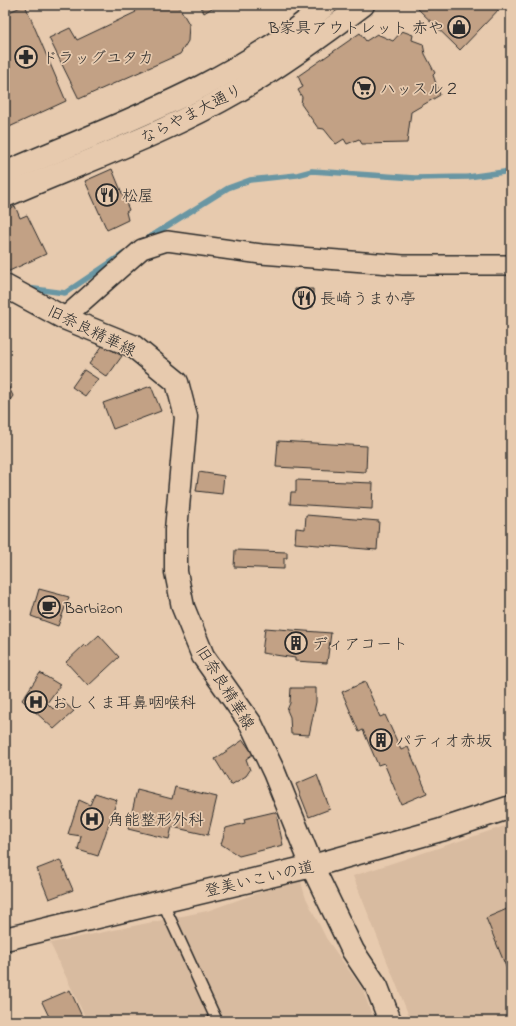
<svg xmlns="http://www.w3.org/2000/svg" width="516" height="1026" viewBox="0 0 516 1026" font-family="'Indie Flower','Klee One',sans-serif">
	<style>
		.built { fill: #d8bba0 }
		.lines { fill: none; stroke-linecap: round; stroke-linejoin: round }
		.stream { stroke: #6996a3; stroke-width: 5.5 }
		.building { fill: #c2a185; stroke: #2b2b2b }
		.service-casing { stroke: #2b2b2b; stroke-width: 13 }
		.minor-casing { stroke: #2b2b2b; stroke-width: 22 }
		.tertiary-casing { stroke: #2b2b2b; stroke-width: 25 }
		.service { stroke: #e7caae; stroke-width: 10 }
		.minor { stroke: #e7caae; stroke-width: 19 }
		.tertiary { stroke: #e7caae; stroke-width: 22 }
		.labels { text-anchor: middle; stroke-width: 3.5; stroke-linejoin: round; paint-order: stroke }
		.poi-label { font-size: 16px; fill: #2b2b2b; stroke: #e7caae; text-anchor: start }
		.street-label { font-size: 16px; fill: #2b2b2b; stroke: #e7caae }
	</style>
	<rect width="100%" height="100%" fill="#e7caae"/>
	<filter id="ink" filterUnits="userSpaceOnUse"><feTurbulence type="fractalNoise" baseFrequency=".025" numOctaves="2"/><feDisplacementMap in="SourceGraphic" scale="8" xChannelSelector="R" yChannelSelector="G"/><feConvolveMatrix kernelMatrix="1 2 1 2 8 2 1 2 1" color-interpolation-filters="sRGB"/></filter>
	<g filter="url(#ink)">
		<g class="built">
			<path d="M511 824V1021H411L353 876Z"/>
			<path d="M300 878 305 896 326 938 363 990 374 1021H87L50 943 207 911Z"/>
		</g>
		<g class="lines">
			<g class="stream">
				<path d="M145 240 228 188 250 180 297 175 312 171 415 178 468 177 511 171"/>
				<path d="M27 288 65 293 123 254"/>
			</g>
		</g>
		<g class="building">
			<path d="M25 5 66 101 5 129V14Z"/>
			<path d="M131 5H178L189 24 188 41 180 54 79 99 49 38 70 28 77 40 136 12Z"/>
			<path d="M200 5H217L204 13Z"/>
			<path d="M414 5H503L460 50Z"/>
			<path d="M402 31 413 35 412 40 423 44 425 54 435 73 433 75 440 95 411 112 407 143 362 144 359 139 347 144 344 139 336 144 324 129 318 128 301 104 302 97 298 90 303 87 298 76 360 33 366 41 377 34 393 41Z"/>
			<path d="M112 169 129 210 126 212 128 220 107 230 85 181Z"/>
			<path d="M15 206 20 218 27 215 46 254 5 273V211Z"/>
			<path d="M295 289H313V307L295 306Z"/>
			<path d="M103 345 122 356 107 377 89 364Z"/>
			<path d="M84 370 98 379 85 396 72 387Z"/>
			<path d="M5 384 8 385 13 396 5 407Z"/>
			<path d="M151 386 161 411 113 429 103 403Z"/>
			<path d="M278 441 367 446 366 472 276 467Z"/>
			<path d="M199 472 224 476 222 494 196 491Z"/>
			<path d="M296 480 373 483 372 509 290 504 291 492H296Z"/>
			<path d="M306 515 379 521 377 550 295 543 296 528 305 529Z"/>
			<path d="M235 550 287 552V558H284V569L234 567Z"/>
			<path d="M39 589 69 597 58 626 31 616Z"/>
			<path d="M265 628 331 633 327 663 295 661V658L262 653Z"/>
			<path d="M99 635 119 657 88 686 66 662 84 645 86 647Z"/>
			<path d="M40 673 60 685 47 703 53 709 60 699 74 711 54 729 22 700Z"/>
			<path d="M365 682 380 717 385 715 401 750 408 747 427 793 401 804 384 763 378 765 363 730 359 732 342 692Z"/>
			<path d="M291 688H316V702L309 735 291 734 290 717 287 710 290 703Z"/>
			<path d="M243 740 253 754 246 759 250 770 246 776 231 785 215 759Z"/>
			<path d="M317 775 330 809 309 817 296 784Z"/>
			<path d="M175 787 217 797 208 835 172 827 169 839 128 829 137 790 172 799Z"/>
			<path d="M95 793 117 800 98 856 78 850 81 836 68 834 79 800 90 805Z"/>
			<path d="M274 812 276 813 283 845 239 856 221 844 226 828 245 823 244 819Z"/>
			<path d="M60 860 73 890 49 899 37 869Z"/>
			<path d="M507 909 509 912 511 911V979L486 918Z"/>
			<path d="M70 990 84 1021H51L42 1002Z"/>
		</g>
		<g class="lines">
			<g class="service-casing">
				<path id="service" d="M162 901 217 1021"/>
			</g>
			<g class="minor-casing">
				<path id="minor" d="M64 318 142 249 167 241 261 254 403 265H511"/>
			</g>
			<g class="tertiary-casing">
				<g id="tertiary">
					<path d="M5 173C115 125 233 85 326 5"/>
					<path d="M5 196C83 162 164 134 238 91 282 65 322 36 363 5"/>
					<path d="M5 286 64 318 133 346 177 382 186 417 176 530V572L183 607 203 656 251 724 274 772 312 866 353 951 377 987 390 1021"/>
					<path d="M5 939 312 866 441 830 511 807"/>
				</g>
			</g>
			<use href="#service" class="service"/>
			<use href="#minor" class="minor"/>
			<use href="#tertiary" class="tertiary"/>
		</g>
	</g>
	<defs>
		<g id="shop-ring" transform="scale(1.15)"><circle r="9.5" fill="#e7caae" stroke="#2b2b2b" stroke-width="1.5"/><path d="M-5-2.5h2.3a2.7 3.5 0 0 1 5.4 0H5L5.5 6h-11ZM-1.5-2.5h3a1.5 2.3 0 0 0-3 0Z" fill="#2b2b2b"/></g>
		<g id="pharmacy-ring" transform="scale(1.15)"><circle r="9.5" fill="#e7caae" stroke="#2b2b2b" stroke-width="1.5"/><path d="M-2-6h4v4h4v4h-4v4h-4v-4h-4v-4h4Z" fill="#2b2b2b"/></g>
		<g id="supermarket-ring" transform="scale(1.15)"><circle r="9.5" fill="#e7caae" stroke="#2b2b2b" stroke-width="1.5"/><path d="M-6-5.5h2.5l.6 2H6L4.5 2H-2.5L-4.4-4H-6ZM-1.5 3.2a1.3 1.3 0 1 0 .1 0ZM3 3.2a1.3 1.3 0 1 0 .1 0Z" fill="#2b2b2b"/></g>
		<g id="restaurant-ring" transform="scale(1.15)"><circle r="9.5" fill="#e7caae" stroke="#2b2b2b" stroke-width="1.5"/><path d="M-5-6h1v4h1v-4h1v4h1v-4h1v5L-1.5 .5V6h-2V.5L-5-1ZM5-6V6H3V1.5H1.5Q1.5-4 5-6Z" fill="#2b2b2b"/></g>
		<g id="cafe-ring" transform="scale(1.15)"><circle r="9.5" fill="#e7caae" stroke="#2b2b2b" stroke-width="1.5"/><path d="M-5.5-4.5H6V0H3Q3 3.5 0 3.5H-2.5Q-5.5 3.5-5.5 0ZM3-3.2v2h1.7v-2ZM-6 4.5H4V6H-6Z" fill="#2b2b2b"/></g>
		<g id="building-ring" transform="scale(1.15)"><circle r="9.5" fill="#e7caae" stroke="#2b2b2b" stroke-width="1.5"/><path d="M-4-6H4V6H1V3H-1V6H-4ZM-2.5-4.3h1.7v1.8h-1.7ZM.8-4.3h1.7v1.8H.8ZM-2.5-1h1.7V.8h-1.7ZM.8-1h1.7V.8H.8Z" fill="#2b2b2b"/></g>
		<g id="hospital-ring" transform="scale(1.15)"><circle r="9.5" fill="#e7caae" stroke="#2b2b2b" stroke-width="1.5"/><path d="M-5-5h3v3.5h4V-5h3V5h-3V1.5h-4V5h-3Z" fill="#2b2b2b"/></g>
	</defs>
	<g fill-rule="evenodd">
		<use href="#shop-ring" x="459" y="27"/>
		<use href="#pharmacy-ring" x="26" y="57"/>
		<use href="#supermarket-ring" x="364" y="88"/>
		<use href="#restaurant-ring" x="107" y="195"/>
		<use href="#restaurant-ring" x="304" y="298"/>
		<use href="#cafe-ring" x="49" y="607"/>
		<use href="#building-ring" x="296" y="643"/>
		<use href="#hospital-ring" x="36" y="702"/>
		<use href="#building-ring" x="381" y="740"/>
		<use href="#hospital-ring" x="92" y="819"/>
	</g>
	<g class="labels">
		<g class="poi-label">
			<text x="444" y="33" text-anchor="end">B家具アウトレット 赤や</text>
			<text x="42" y="63">ドラッグユタカ</text>
			<text x="380" y="94">ハッスル２</text>
			<text x="122" y="201">松屋</text>
			<text x="320" y="304">長崎うまか亭</text>
			<text x="64" y="613">Barbizon</text>
			<text x="312" y="649">ディアコート</text>
			<text x="52" y="708">おしくま耳鼻咽喉科</text>
			<text x="396" y="746">パティオ赤坂</text>
			<text x="108" y="825">角能整形外科</text>
		</g>
		<g class="street-label">
			<text transform="translate(191 113) rotate(-27)" y="6">ならやま大通り</text>
			<text transform="translate(92 330) rotate(26)" y="6">旧奈良精華線</text>
			<text transform="translate(226 687) rotate(58)" y="6">旧奈良精華線</text>
			<text transform="translate(259 878) rotate(-13)" y="6">登美いこいの道</text>
		</g>
	</g>
	<rect width="516" height="1026" fill="none" stroke="#e7caae" stroke-width="20"/>
	<rect x="10" y="10" width="496" height="1006" fill="none" stroke="#2b2b2b" stroke-width="1.5" filter="url(#ink)"/>
</svg>
